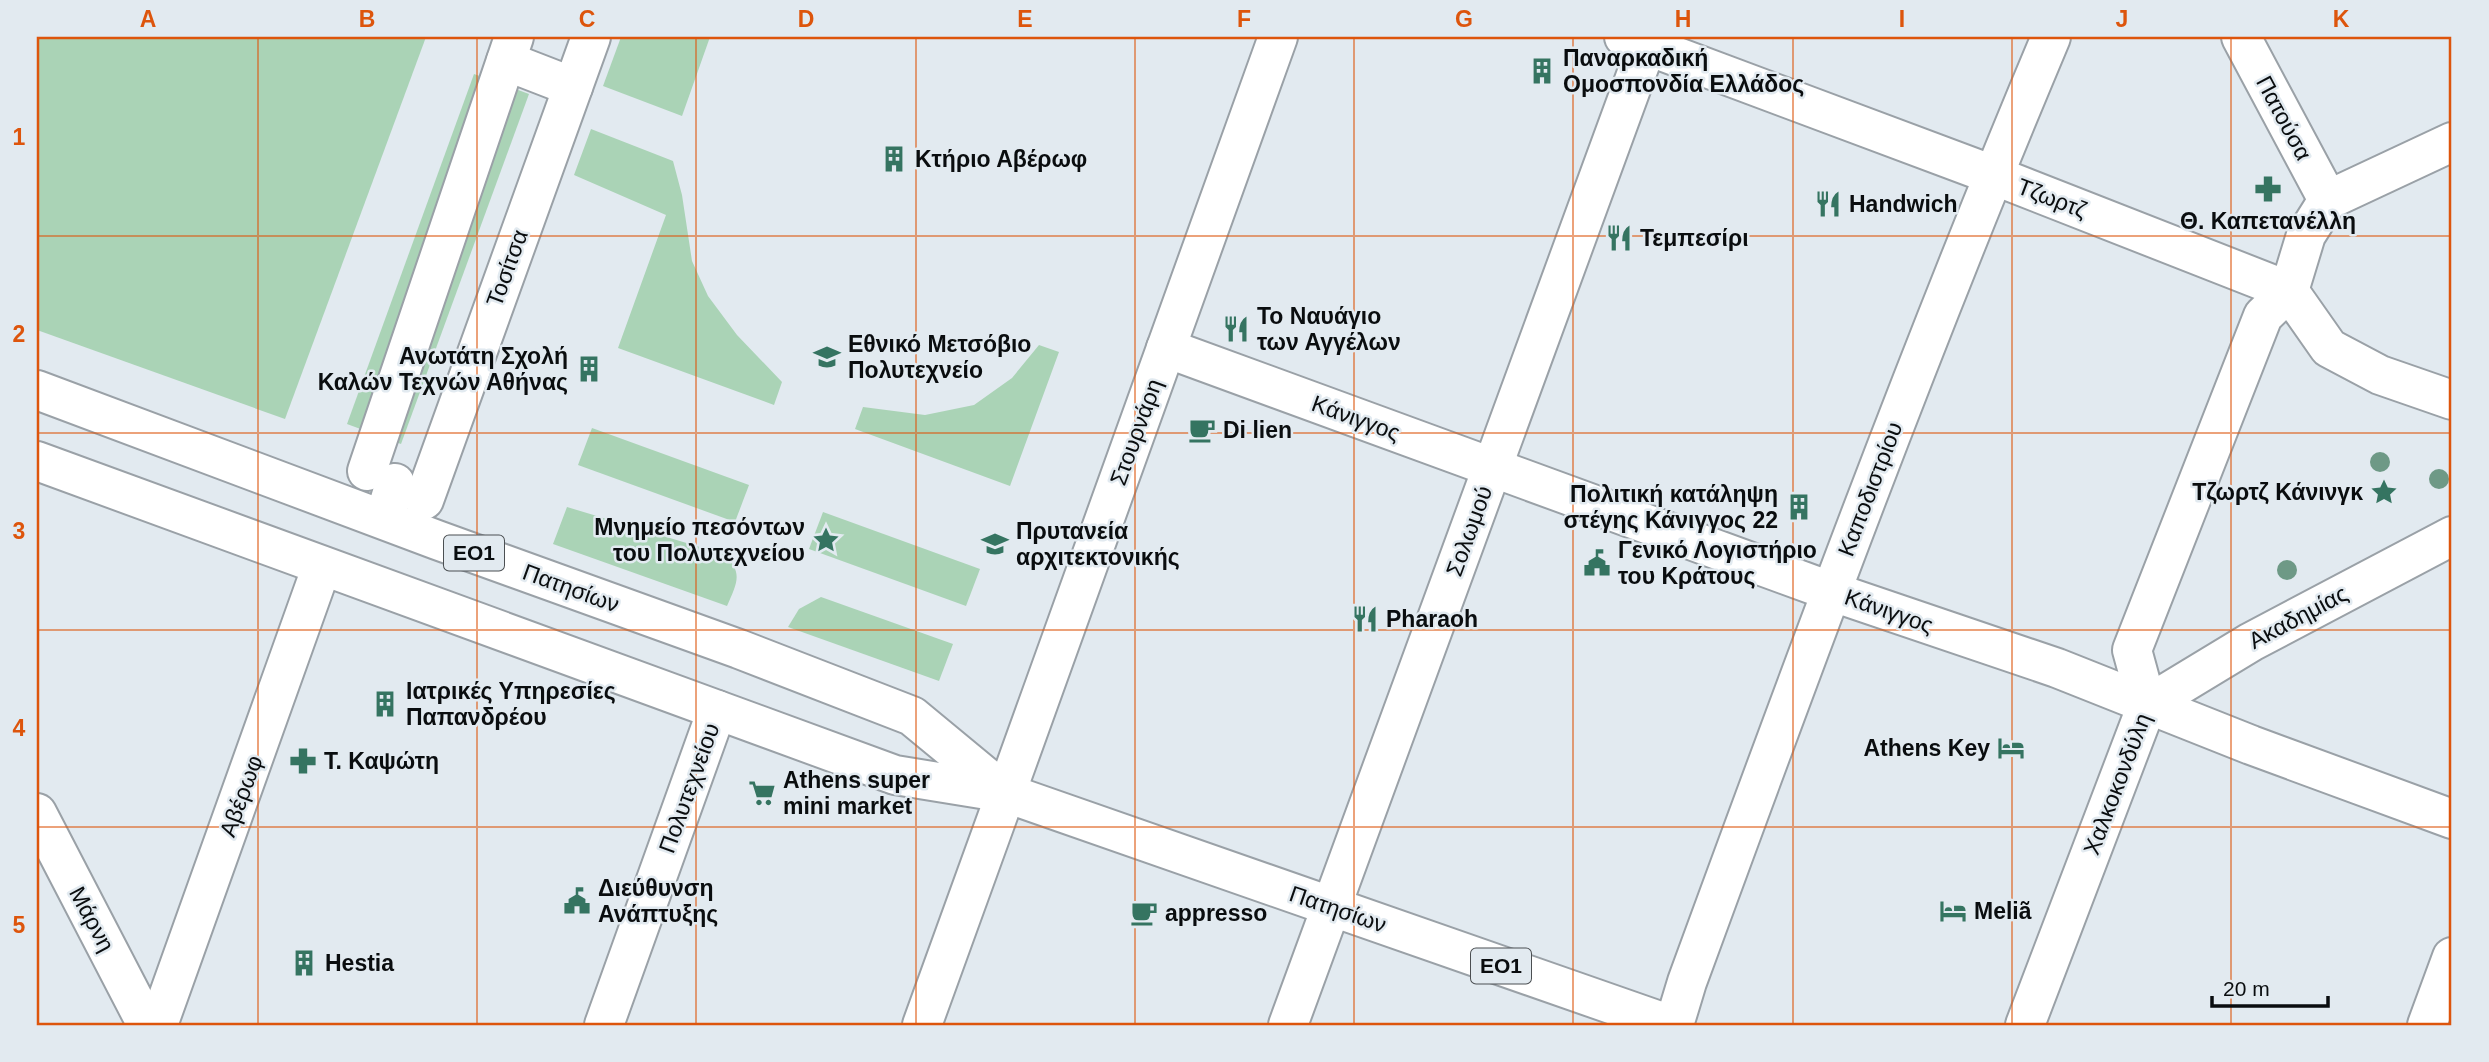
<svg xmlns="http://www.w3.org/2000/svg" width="2489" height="1062" viewBox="0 0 2489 1062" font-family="Helvetica,sans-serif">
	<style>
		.green { fill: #aad3b6 }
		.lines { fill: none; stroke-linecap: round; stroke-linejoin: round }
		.minor-casing { stroke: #9aa1a7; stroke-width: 42 }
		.major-casing { stroke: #9aa1a7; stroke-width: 42 }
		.minor { stroke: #fff; stroke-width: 38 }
		.major { stroke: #fff; stroke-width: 38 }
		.tree { fill: #6e9986 }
		.grid { fill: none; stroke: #dd550c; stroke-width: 2; stroke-opacity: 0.55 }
		.labels { text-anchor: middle; stroke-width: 5; stroke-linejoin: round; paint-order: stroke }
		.shield { fill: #e2eaf0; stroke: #4b4f52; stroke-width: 2 }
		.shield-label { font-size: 21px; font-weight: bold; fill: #0a0d0f }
		.poi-label { font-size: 23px; font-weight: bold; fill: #0a0d0f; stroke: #e2eaf0; text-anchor: start }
		.street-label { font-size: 23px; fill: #0a0d0f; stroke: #e2eaf0 }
		.neatline { fill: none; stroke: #dd550c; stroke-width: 2.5 }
		.grid-label { font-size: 23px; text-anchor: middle; font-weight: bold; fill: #dd550c }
	</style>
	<rect width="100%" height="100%" fill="#e2eaf0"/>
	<g class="green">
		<path d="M37 37H426L285 419 37 330Z"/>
		<path d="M621 37H710L682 116 603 86Z"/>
		<path d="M474 74 529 94 401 444 347 424Z"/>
		<path d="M591 129 673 161 682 195 692 261 708 296 737 335 782 382 774 405 618 348 666 215 574 175Z"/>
		<path d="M1039 345 1059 352 1010 486 855 429 863 407 925 415 974 405 1012 378Z"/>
		<path d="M592 428 749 485 735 522 578 465Z"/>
		<path d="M567 507 723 554C744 572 737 583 727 606L553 544Z"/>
		<path d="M823 512 980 569 966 606 809 549Z"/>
		<path d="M821 597 953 644 939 681 788 627 799 609Z"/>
	</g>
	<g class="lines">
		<g class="minor-casing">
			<g id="minor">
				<path d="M1624 37 1993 175 2289 291 2329 348 2380 375 2452 400"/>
				<path d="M2241 37 2328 200"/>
				<path d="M506 61 573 87"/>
				<path d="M2328 200 2452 142"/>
				<path d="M1166 348 1830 591 2057 668 2251 745 2452 819"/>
				<path d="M367 471 514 37"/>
				<path d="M424 500 591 37"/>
				<path d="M384 519 395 483"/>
				<path d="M2147 705 2132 650 2263 316 2289 291 2306 235 2328 200"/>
				<path d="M1006 793 1278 37"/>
				<path d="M158 1025 322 566"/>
				<path d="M604 1025 717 710"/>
				<path d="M1288 1025 1650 37"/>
				<path d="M2427 1025 2452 957"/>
			</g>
		</g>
		<g class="major-casing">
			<g id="major">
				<path d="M37 390 437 540 739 649 912 716 1004 792"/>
				<path d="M37 461 895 775 1006 793 1671 1025"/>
				<path d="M37 813 147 1025"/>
				<path d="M922 1025 1006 793"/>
				<path d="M1674 1025 1687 982C1803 665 1920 348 2051 37"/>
				<path d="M2025 1025 2147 705 2251 642 2452 536"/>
			</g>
		</g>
		<use href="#minor" class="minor"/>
		<use href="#major" class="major"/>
	</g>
	<g class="tree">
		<circle cx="2380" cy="462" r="10"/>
		<circle cx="2439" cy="479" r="10"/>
		<circle cx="2287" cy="570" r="10"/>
	</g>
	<path class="grid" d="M258 37V1025M477 37V1025M696 37V1025M916 37V1025M1135 37V1025M1354 37V1025M1573 37V1025M1793 37V1025M2012 37V1025M2231 37V1025M37 236H2452M37 433H2452M37 630H2452M37 827H2452"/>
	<defs>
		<g id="building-bare" transform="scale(2.1)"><path d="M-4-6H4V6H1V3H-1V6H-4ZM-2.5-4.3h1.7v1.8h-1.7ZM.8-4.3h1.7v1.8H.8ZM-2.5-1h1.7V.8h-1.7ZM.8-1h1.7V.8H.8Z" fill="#357461" stroke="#e2eaf0" stroke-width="2.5" paint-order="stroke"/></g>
		<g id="pharmacy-bare" transform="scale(2.1)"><path d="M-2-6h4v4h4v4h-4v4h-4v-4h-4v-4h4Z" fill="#357461" stroke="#e2eaf0" stroke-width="2.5" paint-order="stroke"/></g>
		<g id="restaurant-bare" transform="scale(2.1)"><path d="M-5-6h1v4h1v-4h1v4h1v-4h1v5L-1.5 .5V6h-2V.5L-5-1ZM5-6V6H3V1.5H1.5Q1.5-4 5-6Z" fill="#357461" stroke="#e2eaf0" stroke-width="2.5" paint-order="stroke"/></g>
		<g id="university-bare" transform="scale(2.1)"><path d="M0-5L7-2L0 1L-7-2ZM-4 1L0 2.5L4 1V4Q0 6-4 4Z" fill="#357461" stroke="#e2eaf0" stroke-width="2.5" paint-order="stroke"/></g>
		<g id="cafe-bare" transform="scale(2.1)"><path d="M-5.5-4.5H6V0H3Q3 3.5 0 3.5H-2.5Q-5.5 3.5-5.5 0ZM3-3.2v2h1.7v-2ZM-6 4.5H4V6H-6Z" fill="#357461" stroke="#e2eaf0" stroke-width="2.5" paint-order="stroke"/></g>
		<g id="sight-bare" transform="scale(2.1)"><path d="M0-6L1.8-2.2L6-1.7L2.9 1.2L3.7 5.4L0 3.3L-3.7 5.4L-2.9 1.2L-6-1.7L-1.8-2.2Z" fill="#357461" stroke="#e2eaf0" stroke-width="2.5" paint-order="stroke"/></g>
		<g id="civic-bare" transform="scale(2.1)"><path d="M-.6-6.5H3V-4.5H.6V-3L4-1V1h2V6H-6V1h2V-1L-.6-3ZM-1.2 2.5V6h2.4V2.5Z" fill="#357461" stroke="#e2eaf0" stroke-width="2.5" paint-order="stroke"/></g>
		<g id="hotel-bare" transform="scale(2.1)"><path d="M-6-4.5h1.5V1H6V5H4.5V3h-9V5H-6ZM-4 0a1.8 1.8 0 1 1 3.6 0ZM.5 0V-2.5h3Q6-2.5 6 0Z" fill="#357461" stroke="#e2eaf0" stroke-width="2.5" paint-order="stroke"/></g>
		<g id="supermarket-bare" transform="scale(2.1)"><path d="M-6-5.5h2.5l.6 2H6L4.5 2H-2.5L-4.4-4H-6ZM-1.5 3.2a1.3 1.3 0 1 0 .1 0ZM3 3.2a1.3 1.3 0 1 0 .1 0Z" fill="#357461" stroke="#e2eaf0" stroke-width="2.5" paint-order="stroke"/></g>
	</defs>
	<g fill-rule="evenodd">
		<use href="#building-bare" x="1542" y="71"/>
		<use href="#building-bare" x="894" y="159"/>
		<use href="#pharmacy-bare" x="2268" y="189"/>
		<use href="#restaurant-bare" x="1828" y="204"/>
		<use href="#restaurant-bare" x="1619" y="238"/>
		<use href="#restaurant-bare" x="1236" y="329"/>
		<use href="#university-bare" x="827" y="357"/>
		<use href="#building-bare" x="589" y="369"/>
		<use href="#cafe-bare" x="1202" y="430"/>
		<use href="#sight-bare" x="2384" y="492"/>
		<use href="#building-bare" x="1799" y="507"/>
		<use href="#sight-bare" x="826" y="540"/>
		<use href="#university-bare" x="995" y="544"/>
		<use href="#civic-bare" x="1597" y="563"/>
		<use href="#restaurant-bare" x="1365" y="619"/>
		<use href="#building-bare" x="385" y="704"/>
		<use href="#hotel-bare" x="2011" y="748"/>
		<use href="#pharmacy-bare" x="303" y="761"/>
		<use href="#supermarket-bare" x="762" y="793"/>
		<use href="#civic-bare" x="577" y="901"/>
		<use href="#hotel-bare" x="1953" y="911"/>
		<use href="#cafe-bare" x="1144" y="913"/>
		<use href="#building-bare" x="304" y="963"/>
	</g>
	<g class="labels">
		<g class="shield">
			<rect x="444" y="535.5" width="60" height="35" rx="5"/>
			<rect x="1471" y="948.5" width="60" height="35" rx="5"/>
		</g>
		<g class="shield-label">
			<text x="474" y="560">ΕΟ1</text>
			<text x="1501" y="973">ΕΟ1</text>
		</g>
		<g class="poi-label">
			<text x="1563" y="66">Παναρκαδική<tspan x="1563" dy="26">Ομοσπονδία Ελλάδος</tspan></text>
			<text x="915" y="167">Κτήριο Αβέρωφ</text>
			<text x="1849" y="212">Handwich</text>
			<text x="2268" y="229" text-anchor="middle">Θ. Καπετανέλλη</text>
			<text x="1640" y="246">Τεμπεσίρι</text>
			<text x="1257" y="324">Το Ναυάγιο<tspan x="1257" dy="26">των Αγγέλων</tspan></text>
			<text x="848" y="352">Εθνικό Μετσόβιο<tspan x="848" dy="26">Πολυτεχνείο</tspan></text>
			<text x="568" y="364" text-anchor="end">Ανωτάτη Σχολή<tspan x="568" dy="26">Καλών Τεχνών Αθήνας</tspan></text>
			<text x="1223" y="438">Di lien</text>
			<text x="2363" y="500" text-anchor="end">Τζωρτζ Κάνινγκ</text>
			<text x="1778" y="502" text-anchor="end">Πολιτική κατάληψη<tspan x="1778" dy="26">στέγης Κάνιγγος 22</tspan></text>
			<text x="805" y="535" text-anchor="end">Μνημείο πεσόντων<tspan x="805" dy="26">του Πολυτεχνείου</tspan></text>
			<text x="1016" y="539">Πρυτανεία<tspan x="1016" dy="26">αρχιτεκτονικής</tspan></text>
			<text x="1618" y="558">Γενικό Λογιστήριο<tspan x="1618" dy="26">του Κράτους</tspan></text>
			<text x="1386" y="627">Pharaoh</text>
			<text x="406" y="699">Ιατρικές Υπηρεσίες<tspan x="406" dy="26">Παπανδρέου</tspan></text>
			<text x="1990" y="756" text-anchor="end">Athens Key</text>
			<text x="324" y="769">Τ. Καψώτη</text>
			<text x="783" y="788">Athens super<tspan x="783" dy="26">mini market</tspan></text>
			<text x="598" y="896">Διεύθυνση<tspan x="598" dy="26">Ανάπτυξης</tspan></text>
			<text x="1974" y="919">Meliã</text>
			<text x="1165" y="921">appresso</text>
			<text x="325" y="971">Hestia</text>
		</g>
		<g class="street-label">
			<text transform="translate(2284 118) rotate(62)" y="8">Πατούσα</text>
			<text transform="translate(2052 198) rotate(21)" y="8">Τζωρτζ</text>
			<text transform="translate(507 268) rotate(-70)" y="8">Τοσίτσα</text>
			<text transform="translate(1356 418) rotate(20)" y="8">Κάνιγγος</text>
			<text transform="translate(1136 432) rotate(-70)" y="8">Στουρνάρη</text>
			<text transform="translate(1870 489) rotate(-69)" y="8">Καποδιστρίου</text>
			<text transform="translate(1469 531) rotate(-70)" y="8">Σολωμού</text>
			<text transform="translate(571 588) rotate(20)" y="8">Πατησίων</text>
			<text transform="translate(1889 611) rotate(19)" y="8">Κάνιγγος</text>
			<text transform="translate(2298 617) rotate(-28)" y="8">Ακαδημίας</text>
			<text transform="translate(2117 784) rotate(-69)" y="8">Χαλκοκονδύλη</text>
			<text transform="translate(689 788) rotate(-70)" y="8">Πολυτεχνείου</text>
			<text transform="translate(241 796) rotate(-70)" y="8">Αβέρωφ</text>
			<text transform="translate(1338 909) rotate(19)" y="8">Πατησίων</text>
			<text transform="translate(92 919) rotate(62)" y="8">Μάρνη</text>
		</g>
	</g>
	<rect width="2489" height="1062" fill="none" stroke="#e2eaf0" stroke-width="77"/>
	<path d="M2212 996v10h116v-10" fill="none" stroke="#0a0d0f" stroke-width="3.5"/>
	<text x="2223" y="996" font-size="21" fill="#0a0d0f" stroke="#e2eaf0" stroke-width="5" paint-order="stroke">20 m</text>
	<rect x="38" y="38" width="2412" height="986" class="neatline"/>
	<g class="grid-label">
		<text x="148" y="27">A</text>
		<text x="367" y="27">B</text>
		<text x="587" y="27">C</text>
		<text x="806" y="27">D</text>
		<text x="1025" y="27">E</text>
		<text x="1244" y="27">F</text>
		<text x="1464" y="27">G</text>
		<text x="1683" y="27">H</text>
		<text x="1902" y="27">I</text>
		<text x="2122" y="27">J</text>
		<text x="2341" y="27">K</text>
		<text x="19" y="145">1</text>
		<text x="19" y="342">2</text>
		<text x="19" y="539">3</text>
		<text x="19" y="736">4</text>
		<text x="19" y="933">5</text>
	</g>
</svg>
